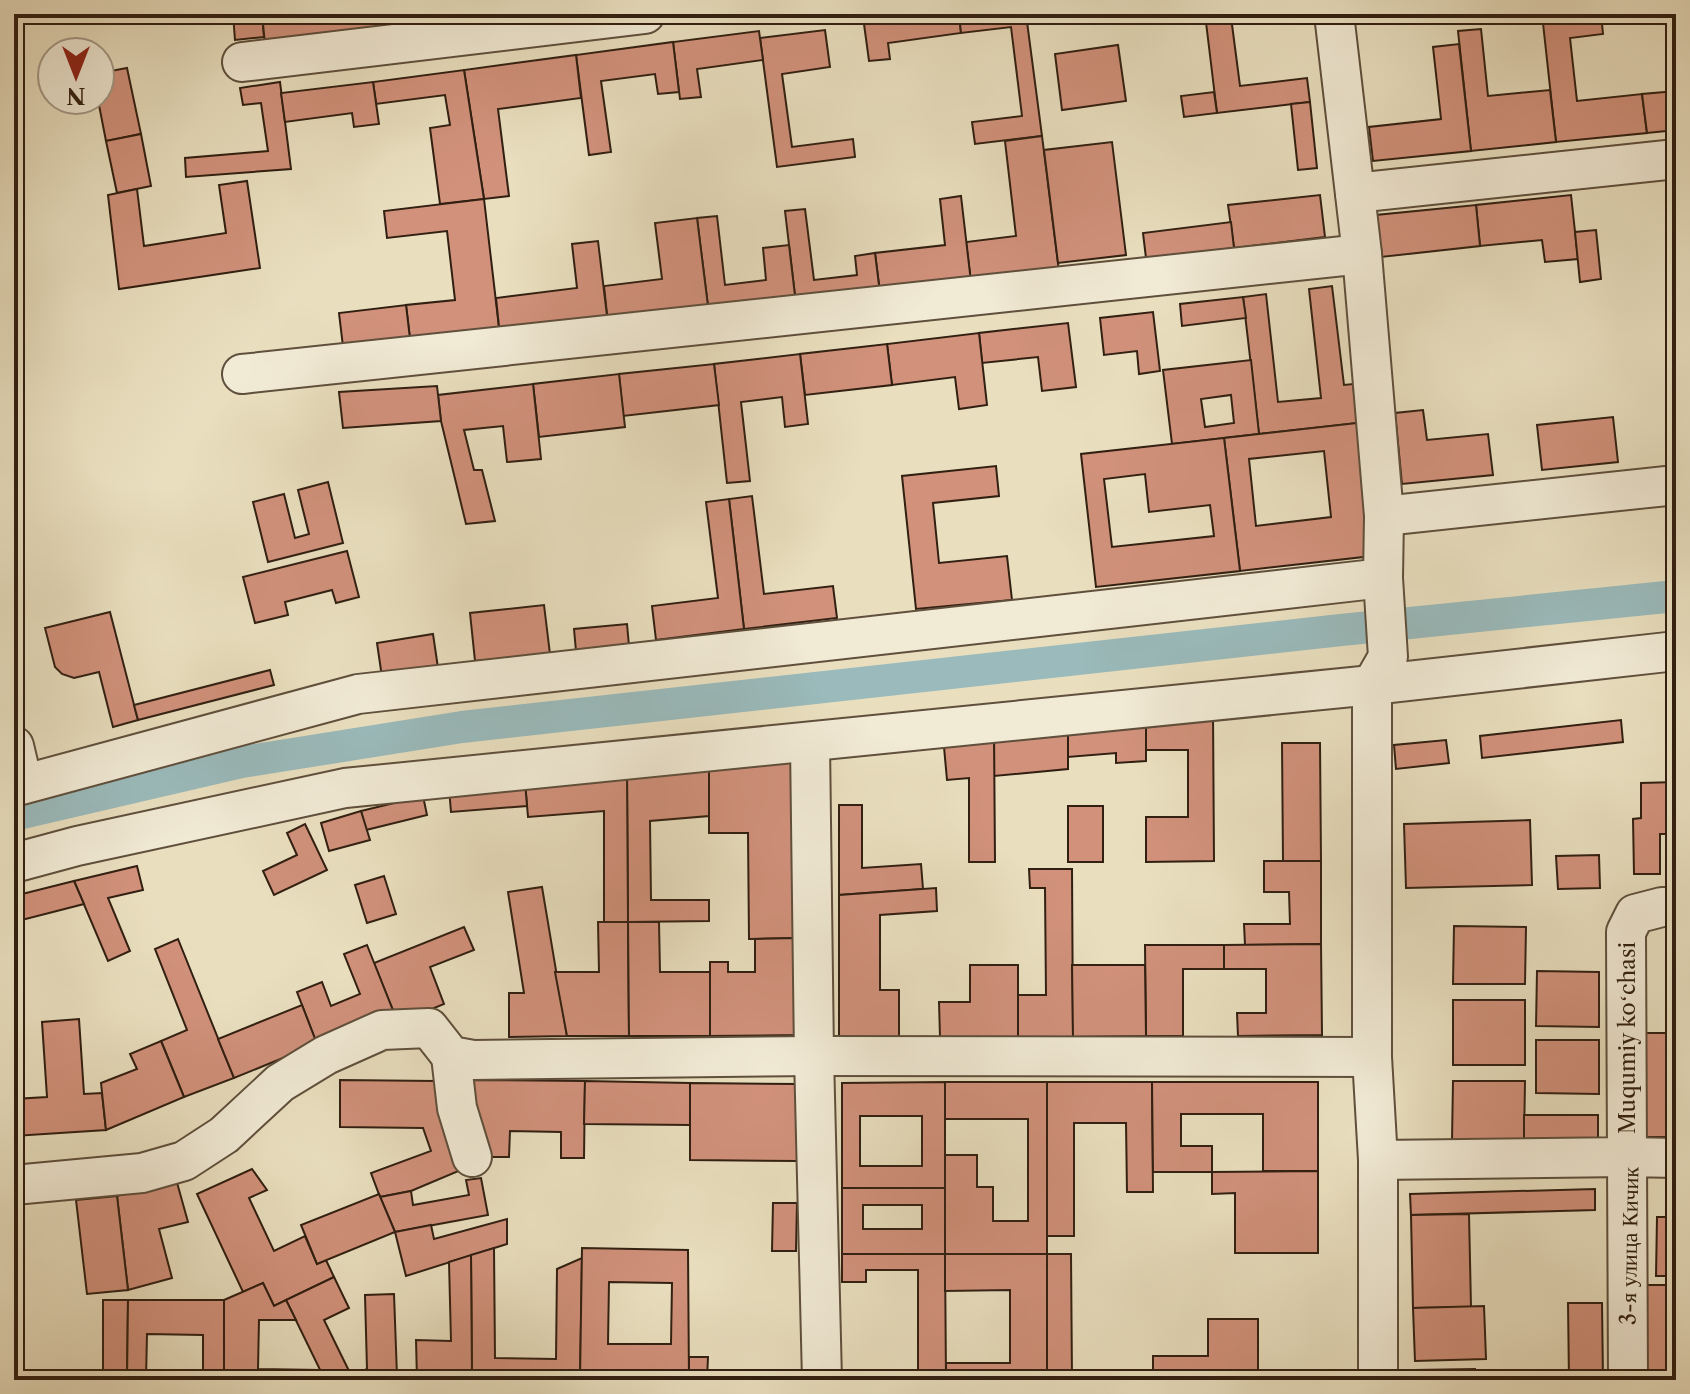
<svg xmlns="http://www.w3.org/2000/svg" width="1690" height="1394" viewBox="0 0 1690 1394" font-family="'Libre Caslon Text',serif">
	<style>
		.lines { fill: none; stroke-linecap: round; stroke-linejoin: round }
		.canal { stroke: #9ababb; stroke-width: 32 }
		.building { fill: #d1917b; stroke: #311f11; stroke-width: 2; fill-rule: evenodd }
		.minor-casing { stroke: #5f4f3c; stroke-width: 42 }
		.minor { stroke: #f1ead5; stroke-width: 38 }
		.labels { text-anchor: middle; stroke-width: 6; stroke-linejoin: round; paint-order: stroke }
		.street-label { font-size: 22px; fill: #311f11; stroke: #f1ead5 }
	</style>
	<rect width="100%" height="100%" fill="#e9dfbf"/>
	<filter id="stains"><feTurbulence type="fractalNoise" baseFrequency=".0025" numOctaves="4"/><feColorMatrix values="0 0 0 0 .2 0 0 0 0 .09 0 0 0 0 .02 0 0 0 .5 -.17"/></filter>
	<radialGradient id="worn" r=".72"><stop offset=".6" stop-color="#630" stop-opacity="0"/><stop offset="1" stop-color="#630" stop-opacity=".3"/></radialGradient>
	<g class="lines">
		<path class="canal" d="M14 815 242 762 462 727 1341 630 1676 596"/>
	</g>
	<g class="building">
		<path d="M233 14H262L264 37 235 40Z"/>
		<path d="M262 14H286V20L331 14H379L381 31 265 44Z"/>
		<path d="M379 14H483L484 19 381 31Z"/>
		<path d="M944 14H959L961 33 888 43 890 59 869 61 864 24Z"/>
		<path d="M959 14H1026L1042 136 975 144 972 122 1022 116 1011 27 961 33Z"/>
		<path d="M1205 14H1256L1231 17 1240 86 1307 78 1310 102 1217 113Z"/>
		<path d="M1542 14H1601L1603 34 1570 38 1577 101 1642 94 1647 133 1556 142Z"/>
		<path d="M1481 29 1488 96 1550 90 1556 142 1471 151 1458 31Z"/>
		<path d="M825 30 830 67 782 74 792 147 853 139 855 157 777 167 760 38Z"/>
		<path d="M759 31 763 60 697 69 701 97 680 99 673 42Z"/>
		<path d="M673 42 679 92 658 94 655 74 601 81 611 152 589 155 576 55Z"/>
		<path d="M1459 44 1471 151 1373 161 1369 127 1441 119 1433 47Z"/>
		<path d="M1118 45 1126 101 1062 110 1055 54Z"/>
		<path d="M576 55 581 98 498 109 509 196 484 199 464 70Z"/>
		<path d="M127 68 141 134 106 141 98 100 100 73Z"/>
		<path d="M464 70 484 199 440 204 430 128 450 125 445 95 376 104 373 82Z"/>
		<path d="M280 82 291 169 186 177 185 158 268 151 261 103 243 105 240 88Z"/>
		<path d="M373 82 379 124 354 127 352 113 285 122 281 93Z"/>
		<path d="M1676 91V130L1647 133 1642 94Z"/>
		<path d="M1214 92 1217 113 1184 117 1181 96Z"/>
		<path d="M1310 102 1317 168 1298 170 1291 104Z"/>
		<path d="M141 134 151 186 117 193 106 141Z"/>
		<path d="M1042 136 1059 271 971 282 966 242 1016 236 1005 141Z"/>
		<path d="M1112 142 1126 255 1058 263 1044 150Z"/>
		<path d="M247 181 260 268 119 289 108 195 137 189 144 246 226 233 219 185Z"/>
		<path d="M1320 195 1325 237 1234 248 1228 205Z"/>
		<path d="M1571 195 1578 259 1545 262 1542 240 1480 246 1476 205Z"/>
		<path d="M961 196 971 282 880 293 875 253 945 245 940 199Z"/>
		<path d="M484 199 500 336 411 347 406 305 455 300 447 231 387 238 384 211Z"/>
		<path d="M1476 205 1480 246 1381 257 1376 215Z"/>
		<path d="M805 209 814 280 857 275 855 256 875 253 880 293 796 304 785 211Z"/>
		<path d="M717 216 725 285 766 280 763 248 789 245 796 304 709 314 697 218Z"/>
		<path d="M697 218 709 314 608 324 604 286 662 279 655 223Z"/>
		<path d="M1231 222 1234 248 1146 258 1143 233Z"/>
		<path d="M1596 230 1601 279 1580 282 1575 232Z"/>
		<path d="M598 241 608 324 500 336 496 298 577 288 572 244Z"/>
		<path d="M1332 286 1344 385 1353 384 1357 423 1259 434 1243 297 1266 294 1278 402 1321 398 1309 289Z"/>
		<path d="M1243 297 1246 318 1182 326 1180 304Z"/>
		<path d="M406 305 411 347 344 355 339 313Z"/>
		<path d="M1153 312 1160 371 1139 374 1137 351 1104 355 1100 318Z"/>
		<path d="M1068 323 1076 387 1042 391 1038 357 982 363 979 333Z"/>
		<path d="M979 333 987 405 959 409 955 377 892 385 887 344Z"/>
		<path d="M887 344 892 385 805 395 800 354Z"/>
		<path d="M1676 349V377H1673L1670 350Z"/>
		<path d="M800 354 808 424 785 427 782 397 741 402 750 481 727 483 714 364Z"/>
		<path d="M1251 360 1259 434 1172 444 1163 370ZM1231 395 1234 423 1205 427 1201 399Z"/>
		<path d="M714 364 719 405 623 416 619 374Z"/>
		<path d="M619 374 625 427 539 437 533 384Z"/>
		<path d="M533 384 541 459 507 462 503 426 464 430 474 470H482L495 521 466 524 441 421 438 395Z"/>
		<path d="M437 386 441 421 343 428 339 392Z"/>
		<path d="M1423 410 1427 440 1488 434 1493 475 1402 484 1395 413Z"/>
		<path d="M1613 417 1618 462 1542 470 1537 425Z"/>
		<path d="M1357 423 1372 556 1240 571 1224 438ZM1324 451 1331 517 1256 526 1249 459Z"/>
		<path d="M1224 438 1240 571 1096 587 1081 454ZM1145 474 1149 512 1210 505 1214 536 1112 547 1104 479Z"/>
		<path d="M996 466 999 496 933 503 939 563 1007 556 1012 600 916 609 902 476Z"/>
		<path d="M328 482 343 543 268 562 253 502 284 494 295 538 309 534 298 490Z"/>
		<path d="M752 496 764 594 833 586 837 618 744 629 729 499Z"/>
		<path d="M729 499 744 629 656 640 652 606 718 598 706 502Z"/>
		<path d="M347 551 359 597 336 603 332 590 285 602 288 615 255 623 243 577Z"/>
		<path d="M544 605 550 654 475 661 470 613Z"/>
		<path d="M110 612 138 720 113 727 99 672 74 678 62 674 55 667 45 628Z"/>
		<path d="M627 624 629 646 576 651 574 629Z"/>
		<path d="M433 634 438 668 382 677 377 643Z"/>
		<path d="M270 670 274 685 138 720 134 705Z"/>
		<path d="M1213 713 1214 861 1146 862V817H1188V750H1146V719Z"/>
		<path d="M1146 719V761L1116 763V753L1068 757V726Z"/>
		<path d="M1621 720 1623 742 1482 758 1480 736Z"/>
		<path d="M1068 726V769L994 776V732Z"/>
		<path d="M994 732 995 862H969V778L947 780 943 736Z"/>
		<path d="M1446 740 1449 763 1396 769 1394 745Z"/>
		<path d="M1282 743H1320L1321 861H1283Z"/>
		<path d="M797 760V938L749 939 748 833H709V767Z"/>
		<path d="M709 767V816L650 821 651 900H709V921L628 922 627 774Z"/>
		<path d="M627 774 628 922H604V811L528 817 525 782Z"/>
		<path d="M525 782 527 806 451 812 449 788Z"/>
		<path d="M1676 782V834H1660V874H1634L1633 819 1641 818V783Z"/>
		<path d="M423 796 427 815 366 830 361 811Z"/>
		<path d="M839 805H862V868L921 864 923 889 839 895Z"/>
		<rect x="1068" y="806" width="35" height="56"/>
		<path d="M361 811 370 840 329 851 321 823Z"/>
		<path d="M1530 820 1532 885 1406 888 1404 824Z"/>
		<path d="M305 824 327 870 274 895 263 871 297 855 287 833Z"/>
		<path d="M1599 855 1600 888 1558 889 1556 856Z"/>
		<path d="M1264 861H1321V944L1245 945 1244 924H1290L1289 892H1264Z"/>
		<path d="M137 866 143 890 108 898 130 951 108 961 74 881Z"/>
		<path d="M1029 869H1072L1073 1037H1018V995H1046L1045 888H1030Z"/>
		<path d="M384 876 396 914 367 923 355 885Z"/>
		<path d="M74 881 84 904 14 922V896Z"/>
		<path d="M542 887 567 1036 509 1037V993H524L508 892Z"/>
		<path d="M936 888 937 911 880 915V990H899V1037L839 1038V895Z"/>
		<path d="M598 922H628L629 1036H567L555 972H599Z"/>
		<path d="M628 922H659L660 972H710V1036H629Z"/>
		<path d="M1454 926 1526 927 1525 984H1453Z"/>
		<path d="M464 927 474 950 430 967 444 1004 398 1023 374 963Z"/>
		<path d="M797 938 798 1035 710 1036V962H728V972H755V939Z"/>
		<path d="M178 939 234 1078 184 1097 161 1041 187 1030 155 949Z"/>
		<path d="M1321 944 1322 1035 1238 1036 1237 1013H1266V969H1224V945Z"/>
		<path d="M367 945 394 1013 317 1044 297 992 322 982 331 1006 360 994 344 954Z"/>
		<path d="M1145 945H1224V969H1183V1036H1146Z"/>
		<path d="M970 965H1018V1037H940L939 1002H970Z"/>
		<path d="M1072 965H1145L1146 1036 1073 1037Z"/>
		<path d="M1667 965H1676V1022H1666Z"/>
		<path d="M1537 971 1599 972V1027L1536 1026Z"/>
		<rect x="1453" y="1000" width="72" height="65"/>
		<path d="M302 1005 317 1044 234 1078 218 1039Z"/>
		<path d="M79 1019 84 1094 102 1093 106 1130 14 1136V1099L47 1097 42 1022Z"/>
		<path d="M1645 1033H1676V1058H1667V1119H1676V1137H1644Z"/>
		<path d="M1536 1040H1599V1094L1536 1093Z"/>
		<path d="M161 1041 184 1097 106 1130 101 1083 137 1069 130 1054Z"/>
		<path d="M340 1080 436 1081 468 1167 411 1191 380 1197 371 1173 431 1151 423 1128 340 1127Z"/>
		<path d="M470 1080 585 1081 584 1158H561V1132L510 1131 509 1157H479Z"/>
		<path d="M585 1081 690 1083V1125L584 1124Z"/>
		<path d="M1453 1081H1525L1524 1142 1452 1141Z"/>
		<path d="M945 1082V1188H842V1083ZM860 1116H922V1166H860Z"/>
		<path d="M945 1082H1047V1254H945V1155H977V1187H993V1221H1028V1119H945Z"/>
		<path d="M1047 1082H1152L1153 1192H1127L1126 1123H1074V1236H1047Z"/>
		<path d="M1152 1082H1318V1171H1263V1114H1181V1146H1212V1172H1153Z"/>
		<path d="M690 1083 798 1084 797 1161 690 1160Z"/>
		<rect x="1524" y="1115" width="74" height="27"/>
		<path d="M252 1169 267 1190 249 1198 274 1251 305 1236 317 1264 326 1260 334 1277 274 1306 263 1283 243 1292 197 1194Z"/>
		<path d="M1318 1171V1253H1235V1193L1212 1194V1172Z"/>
		<path d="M481 1178 488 1215 395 1232 380 1197 411 1191 413 1205 469 1195 466 1180Z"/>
		<path d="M176 1179 188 1222 159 1229 172 1278 128 1290 117 1196Z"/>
		<path d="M842 1188H945V1254H842ZM863 1205H922V1229H863Z"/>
		<path d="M1595 1189V1210L1411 1215 1410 1194Z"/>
		<path d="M379 1194 395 1232 317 1264 301 1225Z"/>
		<path d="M117 1196 128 1290 87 1294 76 1200Z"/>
		<rect x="14" y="1203" width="10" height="16"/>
		<path d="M773 1203H797L796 1251H772Z"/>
		<path d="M1469 1214 1471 1307 1413 1308 1411 1215Z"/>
		<path d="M1657 1217H1676V1276H1656Z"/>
		<path d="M507 1219V1244L406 1276 395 1232 431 1225 434 1239Z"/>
		<path d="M494 1248 495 1358 556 1359 557 1269 582 1258 580 1380H472L471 1255Z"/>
		<path d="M582 1248 688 1250 689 1380H580ZM609 1282 672 1283 671 1344H608Z"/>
		<path d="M842 1254H945L946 1380H842V1374H918V1270H866V1282H842Z"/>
		<path d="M945 1254H1047V1380H946V1363H1010V1290L945 1291Z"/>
		<path d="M1047 1254H1071L1072 1380H1047Z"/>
		<path d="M471 1255 472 1380H417L416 1340 451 1341 449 1262Z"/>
		<path d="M334 1277 349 1308 324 1320 351 1375 343 1380H325L286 1300Z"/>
		<path d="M263 1283 274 1306 286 1300 296 1320H259L258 1369 320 1370 325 1380H224V1300Z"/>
		<path d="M1646 1285H1670L1669 1380H1645Z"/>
		<path d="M394 1294 397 1376 417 1375V1380H343L367 1369 365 1295Z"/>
		<path d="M103 1300H128L127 1380H72V1373L103 1374Z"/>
		<path d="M128 1300H224V1380H127ZM147 1334 203 1335V1379H146Z"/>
		<path d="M1568 1303H1602L1603 1380H1569Z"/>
		<path d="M1484 1306 1486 1359 1415 1361 1413 1308Z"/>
		<path d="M1208 1319H1258V1380H1153V1356H1208Z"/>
		<path d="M689 1357H708L707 1380H689Z"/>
		<path d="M1475 1369V1380H1414V1370Z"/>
		<rect x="1258" y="1370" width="61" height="10"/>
	</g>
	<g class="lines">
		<g class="minor-casing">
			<g id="minor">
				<path d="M1334 14 1362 254 1384 516 1383 578 1388 657 1372 685V1057L1378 1160V1380"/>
				<path d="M242 62 645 14"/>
				<path d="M1355 193 1676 159"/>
				<path d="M242 374 1362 254"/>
				<path d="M1384 516 1676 485"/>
				<path d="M810 743 814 1056 822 1380"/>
				<path d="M14 746 23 784"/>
				<path d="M14 787 358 694 1383 578"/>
				<path d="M14 863 77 846 345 788 1372 685 1676 651"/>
				<path d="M451 1056 457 1108 472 1157"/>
				<path d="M1378 1160 1627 1157 1626 932 1635 914 1662 907H1676"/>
				<path d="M14 1185 142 1173 184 1161 224 1135 280 1083 326 1055 382 1030 429 1028 451 1056 473 1060 814 1056 1372 1057"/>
				<path d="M1628 1380 1627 1157 1676 1158"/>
			</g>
		</g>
		<use href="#minor" class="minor"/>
	</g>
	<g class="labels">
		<g class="street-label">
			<text transform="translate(1627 1038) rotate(-90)" y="8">Muqumiy koʻchasi</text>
			<text transform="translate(1629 1246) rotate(-89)" y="8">3-я улица Кичик</text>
		</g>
	</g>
	<rect width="1690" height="1394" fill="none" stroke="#e9dfbf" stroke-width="48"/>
	<rect x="16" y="16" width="1658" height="1362" fill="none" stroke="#311f11" stroke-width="4"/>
	<rect x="24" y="24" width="1642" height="1346" fill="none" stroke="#311f11" stroke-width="2"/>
	<g transform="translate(76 76) rotate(180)"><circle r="38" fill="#f1ead5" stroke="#a49987" stroke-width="2"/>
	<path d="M0-6L14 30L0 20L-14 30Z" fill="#8f2418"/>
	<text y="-12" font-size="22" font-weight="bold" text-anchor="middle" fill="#311f11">N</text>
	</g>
	<rect width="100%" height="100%" filter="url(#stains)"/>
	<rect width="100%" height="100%" fill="url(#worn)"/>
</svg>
